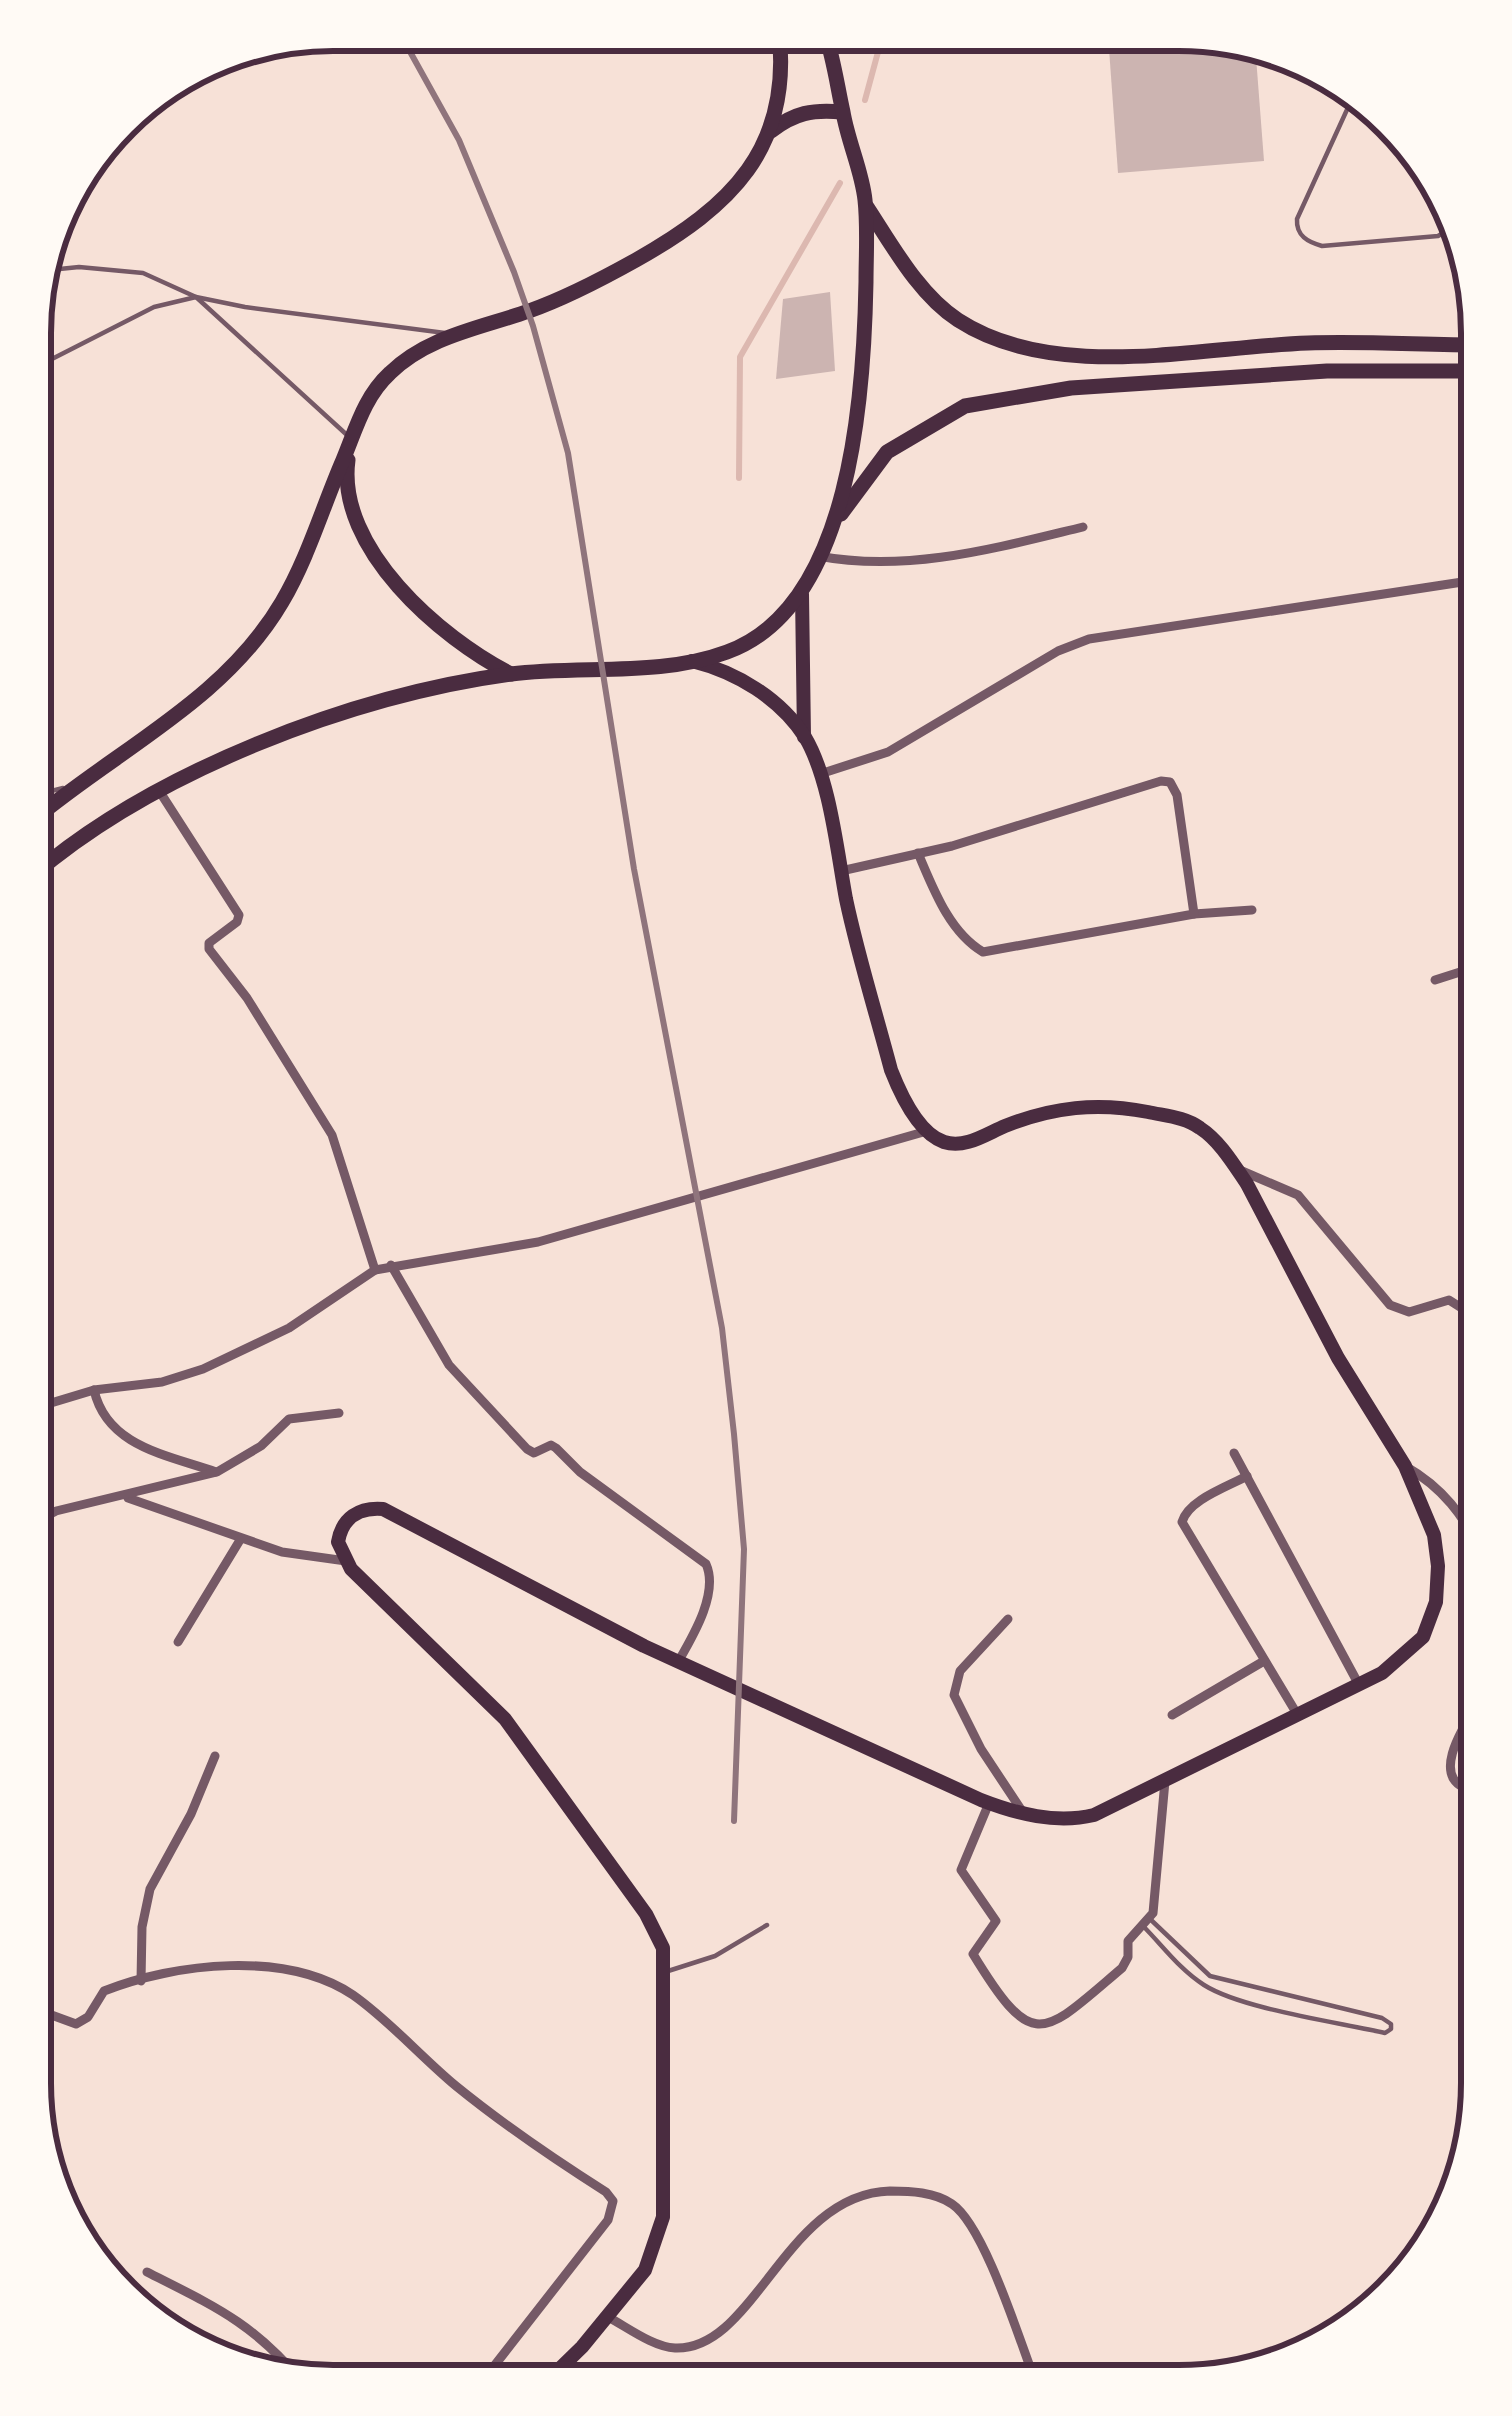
<svg xmlns="http://www.w3.org/2000/svg" width="1512" height="2416" viewBox="0 0 1512 2416" font-family="Overpass,sans-serif">
	<style>
		.lines { fill: none; stroke-linecap: round; stroke-linejoin: round }
		.stream { stroke: #dcb8b0; stroke-width: 6 }
		.building { fill: #ccb4b1 }
		.service { stroke: #755966; stroke-width: 4.5 }
		.minor { stroke: #755966; stroke-width: 9 }
		.secondary { stroke: #4a2c40; stroke-width: 14 }
		.primary { stroke: #4a2c40; stroke-width: 15 }
		.rail { stroke: #8f747c; stroke-width: 6 }
		.rim { fill: none; stroke: #4a2c40; stroke-width: 6 }
	</style>
	<rect width="100%" height="100%" fill="#f7e1d7"/>
	<g class="lines">
		<g class="stream">
			<path d="M865 100 878 52 876 33"/>
			<path d="M739 478 740 357 840 183"/>
		</g>
	</g>
	<g class="building">
		<path d="M1108 35 1237 36 1255 44 1264 161 1118 173Z"/>
		<path d="M830 292 835 371 776 379 783 299Z"/>
	</g>
	<g class="lines">
		<g class="service">
			<path d="M1356 90 1297 219C1296 236 1308 242 1322 246L1438 236 1460 223"/>
			<path d="M40 271 79 267 143 273 196 297 245 307 445 333"/>
			<path d="M48 361 154 307 196 297 347 435"/>
			<path d="M32 370 48 361 34 290"/>
			<path d="M32 796 63 788"/>
			<path d="M1143 1926C1162 1945 1180 1970 1204 1985 1242 2009 1337 2022 1385 2033L1391 2029V2024L1382 2018 1210 1976 1150 1919"/>
			<path d="M665 1972 715 1956 767 1925"/>
		</g>
		<g class="minor">
			<path d="M818 556C908 573 996 548 1083 527"/>
			<path d="M820 774 888 752 1058 651 1089 639 1482 579"/>
			<path d="M918 853C933 888 949 932 983 952L1194 914 1252 910"/>
			<path d="M841 871 952 846 1161 781 1170 782 1177 795 1194 914"/>
			<path d="M1435 980 1482 965"/>
			<path d="M1242 1171 1298 1195 1390 1305 1409 1312 1449 1300 1482 1321"/>
			<path d="M391 1265 449 1365 527 1449 534 1453 551 1445 556 1448 580 1472 706 1564C719 1593 693 1636 678 1662"/>
			<path d="M375 1270 538 1242 927 1131"/>
			<path d="M94 1390C107 1447 168 1455 216 1472"/>
			<path d="M31 1409 94 1390 162 1382 203 1369 289 1328 375 1270 332 1135 247 998 209 949V943L237 922 239 915 158 789"/>
			<path d="M1234 1453 1359 1685"/>
			<path d="M1405 1466C1442 1487 1465 1516 1482 1555"/>
			<path d="M1247 1476C1227 1487 1188 1500 1182 1522L1297 1714"/>
			<path d="M128 1498 282 1552 346 1561"/>
			<path d="M31 1524 56 1511 217 1472 261 1446 289 1419 339 1413"/>
			<path d="M1008 1619 960 1671 954 1695 981 1749 1024 1814"/>
			<path d="M178 1642 240 1540"/>
			<path d="M1172 1715 1264 1661"/>
			<path d="M1481 1791C1421 1788 1465 1723 1481 1699"/>
			<path d="M989 1803 961 1870 996 1921 973 1954C1034 2054 1042 2036 1122 1968L1128 1957V1941L1153 1913 1165 1781"/>
			<path d="M141 1981 142 1927 150 1889 191 1814 215 1756"/>
			<path d="M30 1997 46 2013 76 2024 88 2017 104 1991C175 1963 286 1950 353 1995 390 2021 421 2057 456 2086 504 2125 554 2159 606 2192L613 2201 608 2220 480 2384"/>
			<path d="M147 2272C214 2306 254 2323 303 2383"/>
			<path d="M608 2317C627 2327 653 2347 675 2348 755 2351 785 2194 890 2191 910 2191 935 2192 952 2204 985 2226 1021 2345 1037 2386"/>
		</g>
		<g class="secondary">
			<path d="M802 594 804 737"/>
			<path d="M544 2384 582 2347 645 2270 663 2217V1948L646 1914 505 1719 351 1569 338 1542C342 1518 359 1507 383 1509L644 1646 981 1800C1017 1814 1056 1824 1094 1815L1382 1673 1423 1637 1436 1602 1438 1566 1434 1535 1405 1466 1338 1358 1247 1184C1234 1165 1220 1141 1200 1128 1185 1117 1166 1116 1148 1112 1097 1102 1053 1107 1005 1126 986 1134 965 1149 944 1142 918 1133 900 1093 891 1070 876 1013 858 956 846 899 837 851 830 779 805 737 780 698 736 672 692 661"/>
		</g>
		<g class="primary">
			<path d="M771 131C794 113 813 109 842 112"/>
			<path d="M867 207C892 245 919 295 958 320 1055 383 1199 347 1308 343 1366 341 1424 345 1482 345"/>
			<path d="M348 460C336 548 440 638 511 674"/>
			<path d="M841 514 887 452 965 406 1071 388 1327 371H1482"/>
			<path d="M32 821C116 750 224 701 282 602 308 558 323 506 343 460 356 429 364 397 390 373 428 336 481 328 529 311 566 298 602 279 636 260 730 207 792 149 779 33"/>
			<path d="M32 876C153 772 352 695 511 674 582 665 660 677 727 652 852 607 864 393 866 282 866 255 868 227 865 200 862 171 848 142 843 112 837 85 834 60 825 33"/>
		</g>
		<path class="rail" d="M398 30 459 140 514 272 533 326 568 453 634 869 722 1328 734 1434 744 1549 734 1821"/>
	</g>
	<path d="M0 0H1512V2416H0ZM333 51H1179A282 282 0 0 1 1461 333V2083A282 282 0 0 1 1179 2365H333A282 282 0 0 1 51 2083V333A282 282 0 0 1 333 51Z" fill="#fffaf5" fill-rule="evenodd"/>
	<path class="rim" d="M333 51H1179A282 282 0 0 1 1461 333V2083A282 282 0 0 1 1179 2365H333A282 282 0 0 1 51 2083V333A282 282 0 0 1 333 51Z"/>
</svg>
